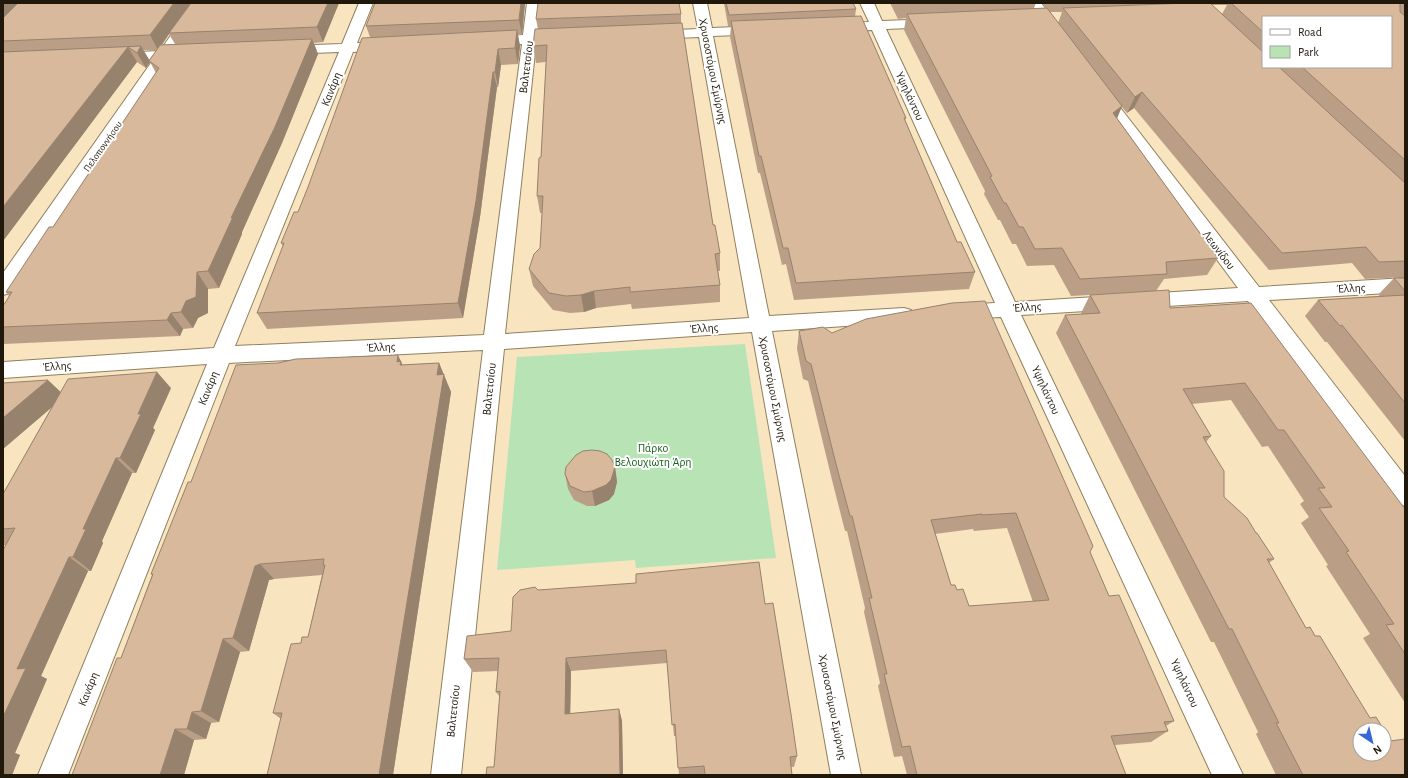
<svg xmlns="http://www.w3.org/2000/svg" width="1408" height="778" viewBox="0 0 1408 778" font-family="'Alegreya Sans',sans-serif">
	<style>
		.green { fill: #b7e3b5 }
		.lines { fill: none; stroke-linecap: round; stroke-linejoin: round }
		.street-casing { stroke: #907f5d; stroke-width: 2 }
		.street { fill: #fff; fill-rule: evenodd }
		.wall { fill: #ba9f86; fill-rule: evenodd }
		.shaded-wall { fill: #97826d }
		.building { fill: #d8b99c; stroke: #97826d; fill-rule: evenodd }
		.labels { text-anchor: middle; stroke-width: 4; stroke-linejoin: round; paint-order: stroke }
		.far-street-label { font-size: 10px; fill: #20190b; stroke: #fff }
		.street-label { font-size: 12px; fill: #20190b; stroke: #fff }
		.park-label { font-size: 12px; fill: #19621d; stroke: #fff }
	</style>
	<rect width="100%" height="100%" fill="#f8e5c0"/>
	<path class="green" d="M745 344 776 558 636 568 635 560 497 570 517 357Z"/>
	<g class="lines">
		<g class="street-casing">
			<g id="street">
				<path d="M193 3H207L175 50 187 51 189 54 187 57 169 59 10 293 3 295V273L153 60 116 61 111 60 109 57 111 54 116 53 160 51Z"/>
				<path d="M359 3H373L357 43 387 42 392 43 394 46 392 49 387 50 353 52 235 346 484 335 522 44 490 45 485 44 483 41 485 38 490 37 523 35 527 3H541L537 35 563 34 568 35 570 38 568 41 536 43 505 334 749 318 699 37 654 39 649 38 647 35 649 32 654 31 698 29 693 3H707L712 28 761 26 766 27 768 30 766 33 761 34 713 36 769 316 904 308 911 310 914 315 911 320 904 322 772 331 861 775H831L752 332 504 349 461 775H431L483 350 229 363 68 775H38L207 364 3 378V362L214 348 339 52 286 54 281 53 279 50 281 47 286 46 342 44Z"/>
				<path d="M860 3H874L882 21 935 19 940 20 942 23 940 26 935 27 886 29 1015 302 1238 288 1092 91 1095 88 1100 86 1105 88 1259 287 1405 278V292L1269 300 1405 476V506L1396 502 1248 301 1021 315 1243 775H1212L1001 317 960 319 953 317 950 312 953 307 960 305 995 303 872 30 835 31 830 30 828 27 830 24 835 23 869 22Z"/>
				<path d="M1027 3H1041L1062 31 1060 34 1055 35 1050 34Z"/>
			</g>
		</g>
		<use href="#street" class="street"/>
	</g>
	<g class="wall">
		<path d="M3 3H339L323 42 314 43 318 54 282 143 242 232V234L219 288 208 289V313L198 318 193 328 183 329 180 336 4 344 3 343V306L9 296 6 292 53 227 156 73 150 62 146 68 137 62 3 241ZM169 34 175 44 162 45ZM143 50H157L149 60Z"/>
		<path d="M375 3H525L522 35H518L520 46 518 64 501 65 498 87H497L480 217 463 318 267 329 257 313 283 246 281 243 298 212 370 37 366 26Z"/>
		<path d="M724 3H853L856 9 855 17 906 118 905 120 957 242 975 272 969 289 794 300 786 264 782 265 760 173H758L730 37 731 26H728Z"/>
		<path d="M890 3H1036L1034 8H1046L1042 3H1405V277L1365 279 1352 263 1269 270 1134 108 1127 113 1122 107 1117 118 1218 258 1207 275 1164 279 1156 291 1071 296 1054 265 1027 266 1016 244H1012L1000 220H998L984 194 985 191 904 30 906 18 898 19ZM1212 5H1227L1222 14ZM1050 12H1062L1058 23ZM1263 17 1391 67H1263Z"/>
		<path d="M681 14V23L713 225 720 253V271H718L720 285V302L632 309 631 304 596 308 584 312 570 313 553 310 533 286 529 269 540 248 542 213H540L537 196 541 157 546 62 536 63 533 46 538 29 536 19Z"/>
		<path d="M1394 278H1405V441L1327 342H1325L1305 316 1318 300 1380 296 1378 295Z"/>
		<path d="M1090 295 1170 308 1405 509V703L1363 638 1370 634 1326 566 1328 565 1301 523 1309 517 1300 504 1304 501 1268 446 1262 447 1231 400 1192 404 1211 436 1206 442 1224 497 1256 533 1274 559 1269 563 1306 628 1315 636 1405 775H1276L1256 734 1258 732 1214 642H1211L1056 333 1065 315 1082 314 1081 313Z"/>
		<path d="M799 331 1090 552 1109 596 1174 721 1166 726 1168 731 1151 742 1115 745 1126 775H907L902 756 894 757 878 686 880 683 864 612 865 608 847 531H845L832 480 808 381 803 379 797 349ZM1007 528 1033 602 969 606 951 585 935 534 973 529 974 531Z"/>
		<path d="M439 363 451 392 393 775H267L281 719 273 713 301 643 308 637 322 575 274 579 269 580 249 651 240 652 219 722 211 723 206 739 194 740 184 775 121 658 152 575 151 574 191 482 402 365Z"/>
		<path d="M3 383 60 392 171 388 153 428 155 430 136 473H132L102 541 103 543 91 571H88L41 676 47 679 15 753 20 755 12 775H3L6 545H3V494L52 407 3 449Z"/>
		<path d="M615 467 617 482 614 494 609 500 595 506H587L574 500 568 489 565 474Z"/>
		<path d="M538 590 765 604 797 756 794 767H791L792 775H679L676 736H674L667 663 571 671 570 714 619 709 622 721 623 775H486L494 767 500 697 496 692 498 671 473 672 464 659 511 631Z"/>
	</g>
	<g class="shaded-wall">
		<path d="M3 3H24L3 24Z"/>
		<path d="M174 3H192L169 33V34L158 50 150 35Z"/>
		<path d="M328 3H339L323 42 317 27Z"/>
		<path d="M521 3H525L522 35 519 20Z"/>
		<path d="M517 30 520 46 518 64 515 48Z"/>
		<path d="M312 39 318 54 282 143 242 232V234L219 288 208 271 231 218Z"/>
		<path d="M141 46 150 61H149L150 62 146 68 137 53Z"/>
		<path d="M128 47 137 62 3 241V207Z"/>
		<path d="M498 49 501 65 498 87 495 72Z"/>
		<path d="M493 72 497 87 480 217 463 318 458 303Z"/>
		<path d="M1142 92 1134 108 1127 113 1135 97Z"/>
		<path d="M1122 106 1115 123 1113 113Z"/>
		<path d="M197 272 208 289V313L198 318 193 328 181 312Z"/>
		<path d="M594 291 596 308 584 312 581 295Z"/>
		<path d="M171 313 183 329 180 336 167 320Z"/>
		<path d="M398 355 409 379 397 362Z"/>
		<path d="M439 363 451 392 393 775H379Z"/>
		<path d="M157 372 171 388 153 428 155 430 136 473 120 458 138 414Z"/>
		<path d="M48 380 65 396 3 449V418Z"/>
		<path d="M116 458 132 473 102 541 103 543 91 571 73 557 83 529Z"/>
		<path d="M615 467 617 482 614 494 609 500 595 506 592 491Z"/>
		<path d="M69 557 88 571 41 676 47 679 15 753 20 755 12 775H3V717L17 669Z"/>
		<path d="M260 564 274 579 269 580 249 651 233 638 255 566Z"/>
		<path d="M223 639 240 652 219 722 201 711Z"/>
		<path d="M566 658 571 671 570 726 565 714Z"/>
		<path d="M619 709 622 721 623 775H620Z"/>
		<path d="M192 712 211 723 206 739 187 729Z"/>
		<path d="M175 729 194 740 184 775H160Z"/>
	</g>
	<g class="building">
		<path d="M18 3H174L150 35 3 41V18Z"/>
		<path d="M191 3H328L317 27 169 33Z"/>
		<path d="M375 3H521L519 20 366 26Z"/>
		<path d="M538 3H679L681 14 536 19Z"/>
		<path d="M726 3H853L856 9 729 15Z"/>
		<path d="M1188 3H1210L1263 52V67H1279L1405 183V261L1379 262 1366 247 1282 253 1142 92 1135 97 1063 8Z"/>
		<path d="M1231 3H1400V12L1405 16V160L1302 67H1391V17H1263V32Z"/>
		<path d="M1047 8 1122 106 1113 113 1218 258 1166 262 1167 274 1080 279 1062 248 1035 249 1023 227H1019L1006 203H1004L990 177 992 176 907 14Z"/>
		<path d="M861 16 906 118H904L957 242H961L975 272 796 283 788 248H783L761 156H759L731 21Z"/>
		<path d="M682 23 713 225H715L720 253 715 254 720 285 630 292V287L594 291 581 295 566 296 549 293 529 269 534 254 540 248 543 196H537L539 158 541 157 547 45 533 46 535 29Z"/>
		<path d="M517 30 515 48 498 49 495 72H493L476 201 458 303 257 313 284 243H281L294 212H298L308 187 362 38Z"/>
		<path d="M312 39 275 127 231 218 233 217 208 271 197 272 196 297 186 301 181 312 171 313 167 320 3 327V306L12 292H6L49 227H53L159 68 149 61 160 45Z"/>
		<path d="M141 46 137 53 128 47 3 207V52Z"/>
		<path d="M1394 278H1405V291Z"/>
		<path d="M1169 290 1170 308 1251 303 1405 509V654L1386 625 1394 624 1346 552 1349 551 1319 508 1332 507 1318 488H1325L1284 430H1278L1245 383 1183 389 1211 436 1203 437 1224 471V497L1247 518 1256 533H1257L1274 559H1267L1306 628 1310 627 1315 636H1320L1370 718 1376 717 1384 730H1360V754H1384V730L1390 741 1405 739V775H1303L1276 723H1279L1232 629H1229L1065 315 1100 313 1090 295Z"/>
		<path d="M1405 295V403L1342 325 1340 326 1318 300Z"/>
		<path d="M985 301 1093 546 1090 552 1109 596 1119 595 1174 721 1164 722 1168 731 1111 736 1126 775H917L910 746 902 747 884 674H887L869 598H872L852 516H850L836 464 811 364 806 361 799 331 823 327 832 333 866 319 952 303ZM1016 513 1049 600 969 606 963 589 957 590 955 585H951L931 520 982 514V515Z"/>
		<path d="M398 355 397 362 401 361 400 365 439 363 437 375 444 374 379 775H267L282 713H273L291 644 301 643 302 637H308L325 565H323L324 559 260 564 255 566 233 638 223 639 201 711 192 712 187 729H175L160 775H72L117 658H121L153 574H151L188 482H191L236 365 278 363 296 359Z"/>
		<path d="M157 372 138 414H141L120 458H116L83 529H86L73 557H69L17 669 26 668 3 717V550L15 528 3 529V494L68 379Z"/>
		<path d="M48 380 3 418V383Z"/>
		<path d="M592 450 600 451 607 454 612 460 615 467 611 480 606 485 592 491 584 492 570 486 565 474 566 467 576 455 583 451Z"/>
		<path d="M759 562 765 604 773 603 791 714 797 756 790 757 792 775H705L704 766 678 768 675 724 672 725 666 650 566 658 565 714 619 709 620 775H486L487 767H494L500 691 496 692 499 658 464 659 467 636 511 631 513 597 520 590 535 587 538 590 636 583V574Z"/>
	</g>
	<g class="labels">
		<g class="far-street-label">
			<text transform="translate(102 146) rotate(-55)" y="4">Πελοποννήσου</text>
		</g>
		<g class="street-label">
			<text transform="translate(526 67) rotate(-83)" y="4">Βαλτετσίου</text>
			<text transform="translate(713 71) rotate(79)" y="4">Χρυσοστόμου Σμύρνης</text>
			<text transform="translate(331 89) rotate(-68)" y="4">Κανάρη</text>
			<text transform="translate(910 96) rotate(65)" y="4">Υψηλάντου</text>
			<text transform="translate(1219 250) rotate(53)" y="4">Λεωνίδου</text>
			<text transform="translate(1351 288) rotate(-3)" y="4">Έλλης</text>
			<text transform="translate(1027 307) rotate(-4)" y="4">Έλλης</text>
			<text transform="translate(704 328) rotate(-4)" y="4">Έλλης</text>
			<text transform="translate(381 347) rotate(-3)" y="4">Έλλης</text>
			<text transform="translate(57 366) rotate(-4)" y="4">Έλλης</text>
			<text transform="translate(208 388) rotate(-68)" y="4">Κανάρη</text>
			<text transform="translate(489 389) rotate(-84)" y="4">Βαλτετσίου</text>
			<text transform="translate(773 389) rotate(79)" y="4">Χρυσοστόμου Σμύρνης</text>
			<text transform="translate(1046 390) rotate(65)" y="4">Υψηλάντου</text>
			<text transform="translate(1185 683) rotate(65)" y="4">Υψηλάντου</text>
			<text transform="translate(88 689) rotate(-68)" y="4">Κανάρη</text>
			<text transform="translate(833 707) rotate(79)" y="4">Χρυσοστόμου Σμύρνης</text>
			<text transform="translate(453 711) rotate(-84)" y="4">Βαλτετσίου</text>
		</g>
		<g class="park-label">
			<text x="653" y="452">Πάρκο<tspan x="653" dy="14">Βελουχιώτη Άρη</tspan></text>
		</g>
	</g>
	<rect width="1408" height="778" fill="none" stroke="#20190b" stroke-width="8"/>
	<rect x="1262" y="16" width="130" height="52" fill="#ffffff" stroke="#a6a39d"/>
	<rect x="1270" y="29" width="20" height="6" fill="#ffffff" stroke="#a6a39d"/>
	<text x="1298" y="36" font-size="12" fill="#20190b">Road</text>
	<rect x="1270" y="46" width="20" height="12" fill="#b7e3b5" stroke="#a6a39d"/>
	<text x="1298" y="56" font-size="12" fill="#20190b">Park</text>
	<g transform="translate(1372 742) rotate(145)"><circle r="19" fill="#ffffff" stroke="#a6a39d"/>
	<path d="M0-3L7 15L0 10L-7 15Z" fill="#3667d7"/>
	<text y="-6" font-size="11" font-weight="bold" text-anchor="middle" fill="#20190b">N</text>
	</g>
</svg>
